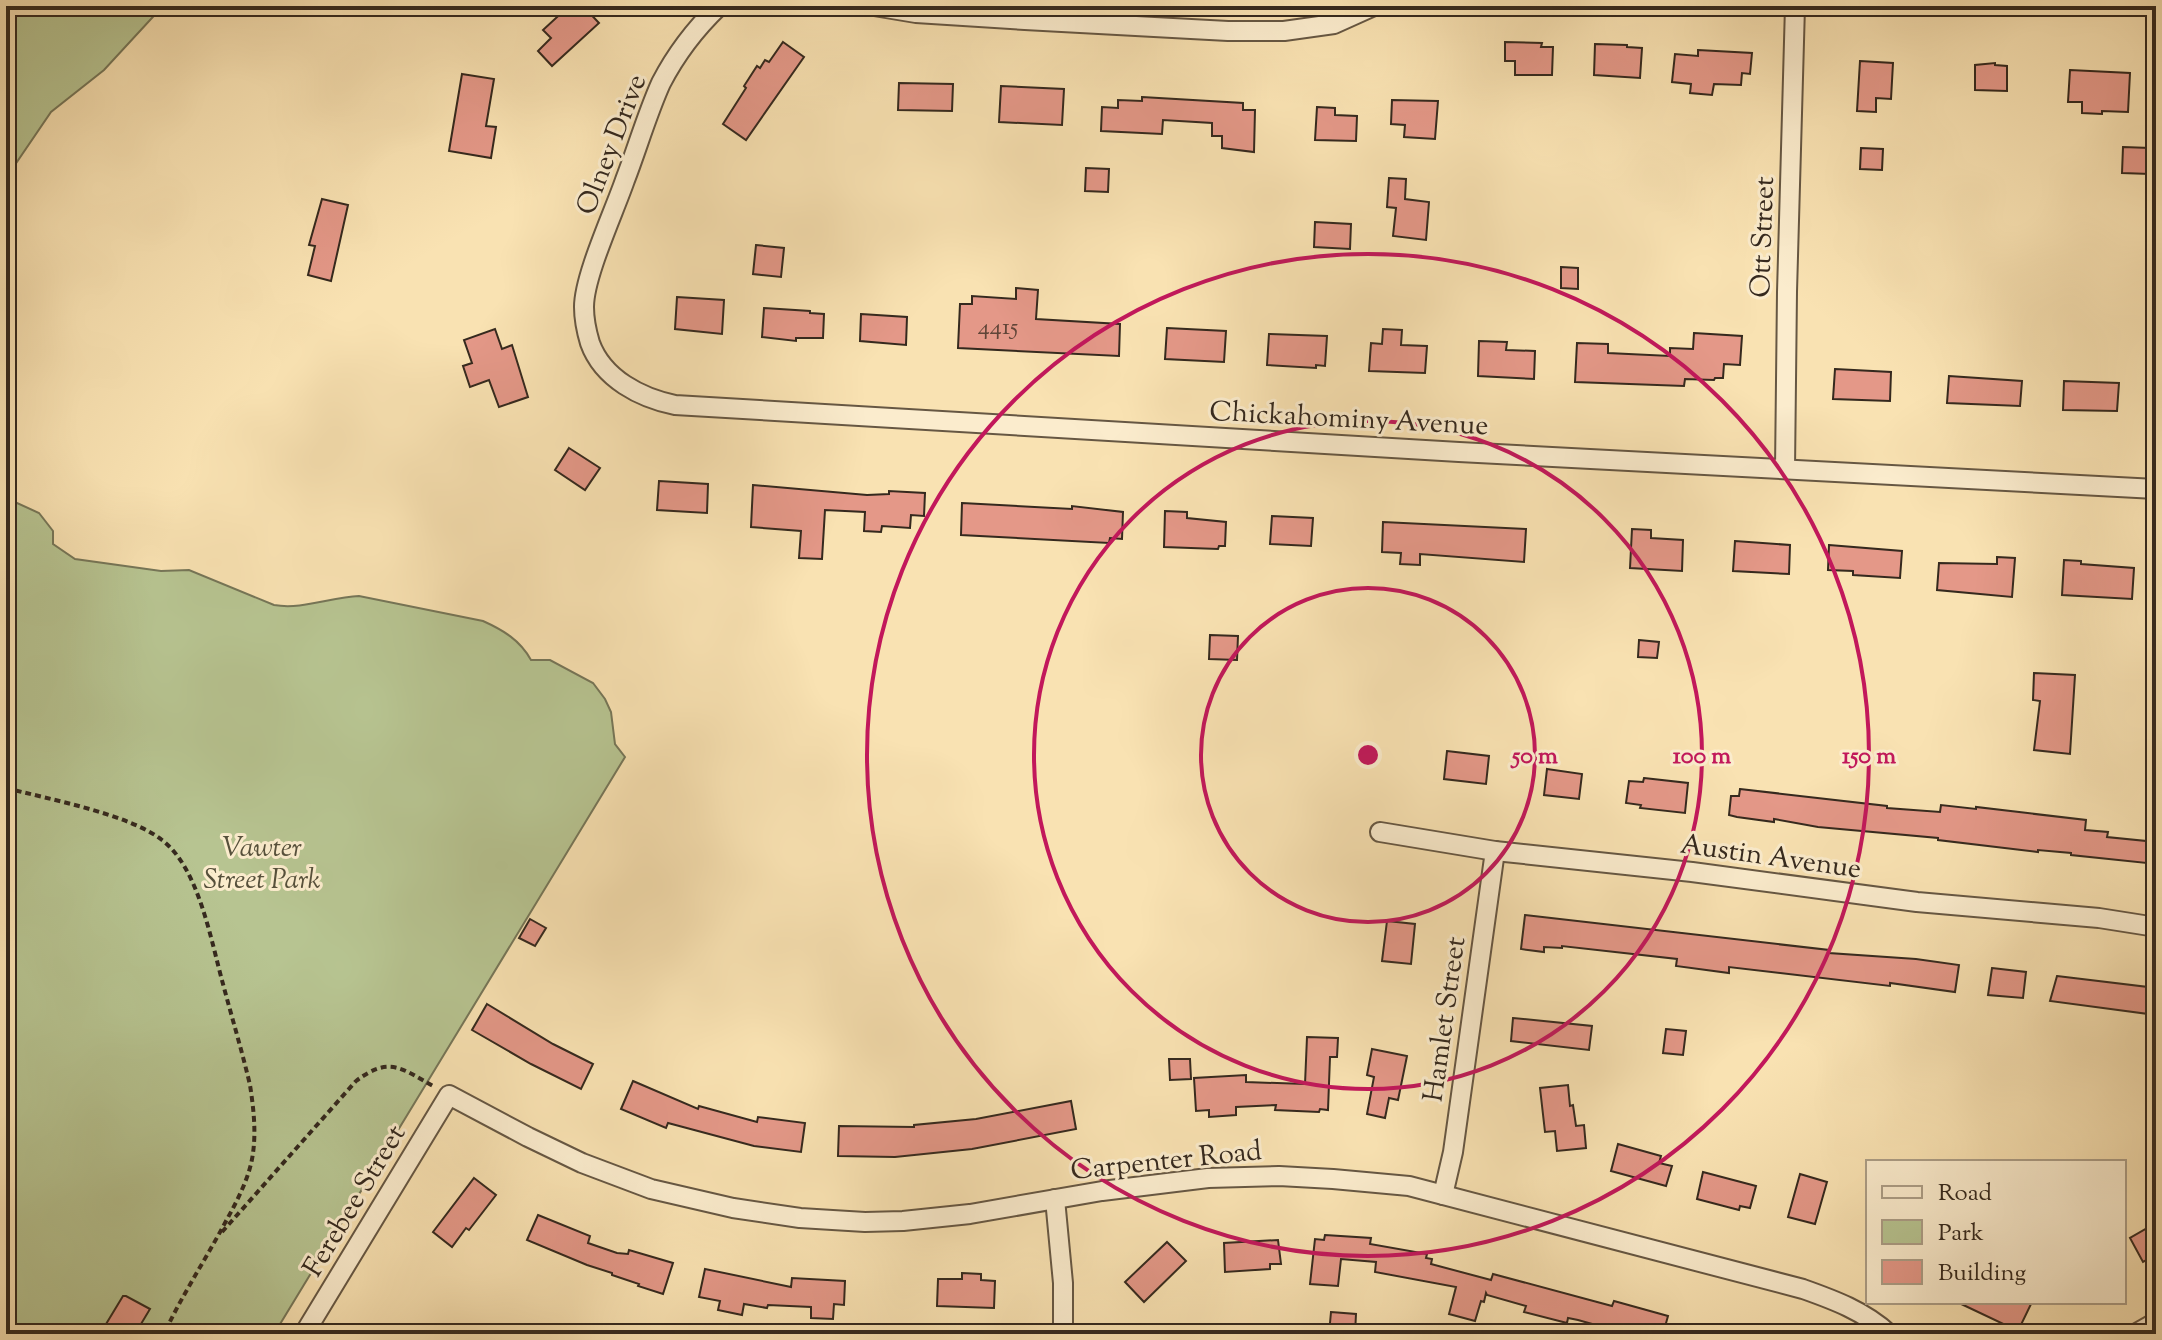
<svg xmlns="http://www.w3.org/2000/svg" width="2162" height="1340" viewBox="0 0 2162 1340" font-family="'Sorts Mill Goudy',serif">
	<style>
		.green { fill: #b7c491; stroke: #767658; stroke-width: 2 }
		.building { fill: #e49888; stroke: #35291e; stroke-width: 2 }
		.lines { fill: none; stroke-linecap: round; stroke-linejoin: round }
		.minor-casing { stroke: #665743; stroke-width: 22 }
		.path { stroke: #35291e; stroke-width: 4; stroke-dasharray: 6 4; stroke-linecap: butt }
		.minor { stroke: #fbeccd; stroke-width: 18 }
		.ring { fill: none; stroke: #c2185b; stroke-width: 4 }
		.labels { text-anchor: middle; stroke-width: 6; stroke-linejoin: round; paint-order: stroke }
		.number-label { font-size: 24px; fill: #614538 }
		.street-label { font-size: 28px; fill: #35291e; stroke: #fbeccd }
		.park-label { font-size: 28px; font-style: italic; fill: #56503b; stroke: #fbeccd }
		.centre { fill: #c2185b; stroke: #fbeccd; stroke-width: 4 }
		.ring-label { font-size: 24px; text-anchor: middle; font-weight: bold; fill: #c2185b; stroke: #fbeccd; stroke-width: 6; stroke-linejoin: round; paint-order: stroke }
	</style>
	<rect width="100%" height="100%" fill="#f9e2b2"/>
	<filter id="stains"><feTurbulence type="fractalNoise" baseFrequency=".0025" numOctaves="4"/><feColorMatrix values="0 0 0 0 .2 0 0 0 0 .09 0 0 0 0 .02 0 0 0 .5 -.17"/></filter>
	<radialGradient id="worn" r=".72"><stop offset=".6" stop-color="#630" stop-opacity="0"/><stop offset="1" stop-color="#630" stop-opacity=".3"/></radialGradient>
	<g class="green">
		<path d="M6 6H163L104 70 51 112 6 178Z"/>
		<path d="M6 498 39 513 53 531V544L75 559 161 571 189 570 274 605C302 610 331 597 359 596L483 621C503 630 520 640 531 660H550L593 683 605 699 611 712 615 744 625 757 274 1334H6Z"/>
	</g>
	<g class="building">
		<path d="M569 6H583L599 23 552 66 538 51 551 38 543 30Z"/>
		<path d="M783 42 804 57 746 140 723 124 746 88 744 86 757 66 760 68 765 60 769 62Z"/>
		<path d="M1505 42 1542 43 1541 47H1553L1552 75H1515V61H1505Z"/>
		<path d="M1595 44 1627 45V47L1642 48 1640 78 1594 75Z"/>
		<path d="M1698 50 1752 53 1750 74 1742 73 1741 85 1714 84 1712 95 1690 93 1691 84 1672 82 1675 54 1698 56Z"/>
		<path d="M1860 61 1893 63 1891 99 1876 98V112L1857 111Z"/>
		<path d="M1995 63V65L2007 66V91L1975 90V65Z"/>
		<path d="M2070 70 2130 73 2128 112 2102 111V114L2082 113V102H2068Z"/>
		<path d="M462 74 494 79 486 126 496 127 491 158 449 151Z"/>
		<path d="M899 83 953 84 952 111 898 110Z"/>
		<path d="M1001 86 1064 89 1062 125 999 122Z"/>
		<path d="M1142 97 1243 103V110H1255L1254 152 1222 148V136H1212V123L1163 120 1162 134 1101 131 1102 107 1118 108V100L1142 101Z"/>
		<path d="M1392 100 1438 101 1435 139 1404 137 1405 125 1391 124Z"/>
		<path d="M1317 107 1335 108V115L1357 116 1356 141 1315 140Z"/>
		<path d="M2123 147 2150 148V174L2122 173Z"/>
		<path d="M1861 148 1883 149 1882 170 1860 169Z"/>
		<path d="M1086 168 1109 169 1108 192 1085 191Z"/>
		<path d="M1389 178 1406 179 1405 199 1429 202 1426 240 1393 236 1396 208 1387 207Z"/>
		<path d="M322 199 348 205 331 281 308 275 315 246 309 245Z"/>
		<path d="M1315 222 1351 224 1350 249 1314 247Z"/>
		<path d="M756 245 784 248 781 277 753 274Z"/>
		<path d="M1561 267 1578 268V289L1561 288Z"/>
		<path d="M1016 288 1038 290 1036 319 1120 324 1119 356 958 348 960 304H972V296L1016 299Z"/>
		<path d="M677 297 724 300 722 334 675 329Z"/>
		<path d="M764 308 810 311V313L824 314 823 338H796V341L762 337Z"/>
		<path d="M861 314 907 317 906 345 860 341Z"/>
		<path d="M1167 328 1226 331 1224 362 1165 359Z"/>
		<path d="M495 329 502 349 512 345 528 397 499 407 489 380 470 387 463 366 472 363 464 340Z"/>
		<path d="M1383 329 1402 330 1401 345 1427 346 1425 373 1369 371 1371 343 1382 344Z"/>
		<path d="M1694 333 1742 336 1740 365 1724 364 1723 378H1715L1714 380 1685 379 1684 386 1575 382 1577 343 1608 344V353L1670 356V348L1693 349Z"/>
		<path d="M1269 334 1327 336 1325 366 1316 365V368L1267 365Z"/>
		<path d="M1479 341 1507 342 1506 350 1535 351 1534 379 1478 376Z"/>
		<path d="M1835 369 1891 372 1890 401 1833 399Z"/>
		<path d="M1949 376 2022 381 2020 406 1947 403Z"/>
		<path d="M2064 381 2119 383 2117 411 2063 410Z"/>
		<path d="M569 448 600 468 585 490 555 470Z"/>
		<path d="M659 481 708 484 707 513 657 510Z"/>
		<path d="M753 485 867 495 889 494V491L925 493 924 516 911 515 910 528 882 526 881 532 864 531 865 512 825 510 822 559 799 558 801 531 751 527Z"/>
		<path d="M962 503 1072 509V506L1123 512 1122 539 1110 538 1109 543 961 535Z"/>
		<path d="M1165 511 1187 512V518L1226 522 1225 546H1219L1218 549 1164 547Z"/>
		<path d="M1272 516 1313 518 1311 546 1270 544Z"/>
		<path d="M1383 522 1526 529 1524 562 1420 554V565L1400 564 1401 553 1382 552Z"/>
		<path d="M1632 529 1651 530V538L1683 540 1682 571 1630 568Z"/>
		<path d="M1735 541 1790 545 1789 574 1733 571Z"/>
		<path d="M1829 545 1902 551 1900 578 1853 575V571L1828 570Z"/>
		<path d="M1997 557 2015 558 2012 597 1937 590 1939 563 1997 564Z"/>
		<path d="M2064 560 2081 561V564L2134 568 2132 599 2062 595Z"/>
		<path d="M1210 635 1238 636 1237 660 1209 659Z"/>
		<path d="M1639 640 1659 642 1657 658 1638 657Z"/>
		<path d="M2034 673 2075 675 2070 754 2034 750 2040 701 2033 700Z"/>
		<path d="M1447 751 1489 756 1486 784 1444 779Z"/>
		<path d="M1547 769 1582 774 1579 799 1544 795Z"/>
		<path d="M1644 778 1688 783 1685 813 1640 808 1641 805 1626 803 1629 781 1643 782Z"/>
		<path d="M1740 789 1887 806V808L1940 812 1941 805 1976 809V807L2086 820 2085 830 2108 832 2107 837 2156 842V864L2071 855V853L2038 850V852L1938 840V838L1818 827 1774 819V822L1737 817 1729 815 1731 796H1739Z"/>
		<path d="M1525 915 1829 950V953L1916 959 1959 965 1955 992 1890 983V986L1729 967V973L1676 966 1677 959 1562 946V948L1544 947V952L1521 949Z"/>
		<path d="M530 919 546 928 535 946 519 938Z"/>
		<path d="M1387 921 1415 924 1411 964 1382 961Z"/>
		<path d="M1992 968 2026 972 2023 998 1988 995Z"/>
		<path d="M2057 976 2156 988V1015L2050 1001Z"/>
		<path d="M487 1004 553 1044 593 1064 581 1089 531 1064 472 1030Z"/>
		<path d="M1513 1018 1592 1026 1589 1050 1511 1041Z"/>
		<path d="M1666 1029 1686 1031 1683 1055 1663 1053Z"/>
		<path d="M1307 1037 1338 1038 1337 1057H1330L1328 1110 1320 1109 1319 1112 1275 1110 1276 1105 1236 1107V1115L1209 1117V1110L1196 1111 1194 1078 1246 1075V1082L1305 1084Z"/>
		<path d="M1372 1049 1407 1056 1398 1100 1389 1098 1385 1118 1367 1114 1374 1077 1367 1075Z"/>
		<path d="M1169 1059H1190L1191 1079 1170 1080Z"/>
		<path d="M633 1081 698 1109 699 1106 757 1122 758 1117 805 1123 801 1152 754 1146 668 1123 666 1128 621 1109Z"/>
		<path d="M1568 1085 1570 1106 1573 1105 1576 1126 1584 1125 1586 1148 1557 1151 1555 1131 1545 1132 1540 1088Z"/>
		<path d="M1071 1101 1076 1129 972 1149 895 1157 838 1156 839 1126 914 1127V1125L976 1119Z"/>
		<path d="M1618 1144 1661 1156 1659 1163 1672 1166 1666 1186 1611 1171Z"/>
		<path d="M1703 1172 1756 1186 1750 1208 1740 1206 1739 1210 1697 1199Z"/>
		<path d="M1800 1174 1827 1182 1815 1224 1788 1217Z"/>
		<path d="M474 1178 496 1195 469 1230 466 1228 452 1247 433 1232Z"/>
		<path d="M538 1215 590 1236 588 1243 617 1253 628 1254 629 1250 673 1263 663 1294 638 1286 639 1284 612 1275V1273L587 1265 527 1240Z"/>
		<path d="M2156 1223V1255L2143 1262 2130 1238Z"/>
		<path d="M1325 1235 1371 1238 1370 1244 1427 1254 1426 1258 1432 1259 1431 1264 1491 1280 1493 1274 1612 1306 1614 1301 1668 1316 1663 1334H1628L1578 1320 1568 1318 1567 1323 1524 1312 1526 1306 1487 1295 1486 1293 1484 1302 1481 1301 1475 1321 1449 1314 1456 1287 1375 1272 1376 1262 1341 1259 1338 1286 1310 1284 1315 1239 1324 1240Z"/>
		<path d="M1278 1240 1281 1264H1270V1269L1225 1272 1224 1243Z"/>
		<path d="M1167 1242 1186 1261 1144 1302 1125 1282Z"/>
		<path d="M705 1269 791 1287 792 1278 845 1281 844 1305 834 1304 833 1319 811 1318V1307L768 1305 767 1308 744 1304 742 1315 718 1310 720 1301 699 1297Z"/>
		<path d="M962 1273 981 1274V1280L995 1281 994 1308 937 1306 938 1279H962Z"/>
		<path d="M123 1296H126L150 1309 135 1334H100Z"/>
		<path d="M1957 1302H2032L2018 1331Z"/>
		<path d="M1331 1312 1356 1314 1355 1334H1329Z"/>
	</g>
	<g class="lines">
		<g class="minor-casing">
			<g id="minor">
				<path d="M719 6C696 28 676 54 661 83 647 114 637 149 625 180 614 212 584 276 584 307 584 319 587 333 590 343 603 379 641 398 675 405L1459 452 2156 489"/>
				<path d="M874 6 916 13 1025 20 1228 31H1284L1334 24 1374 6"/>
				<path d="M1785 469 1787 292 1795 6"/>
				<path d="M1380 832 1495 851 1692 872 1917 902 2099 918 2156 927"/>
				<path d="M1443 1195 1453 1152 1495 851"/>
				<path d="M1055 1199 1063 1283V1334"/>
				<path d="M304 1334 449 1095 528 1137 582 1163 651 1189 733 1208 800 1218 865 1222 903 1221 970 1214 1102 1191 1208 1178 1279 1176 1333 1179 1409 1186 1803 1289C1834 1300 1864 1311 1889 1334"/>
				<path d="M2135 1334 2156 1322"/>
			</g>
		</g>
		<g class="path">
			<path d="M6 788C48 799 129 814 162 840 199 868 211 941 223 984 232 1018 242 1051 250 1085 254 1111 257 1138 251 1164 246 1184 236 1203 226 1221 206 1259 182 1295 164 1334"/>
			<path d="M222 1232 356 1081C389 1056 401 1068 433 1086"/>
		</g>
		<use href="#minor" class="minor"/>
	</g>
	<g class="ring">
		<circle cx="1368" cy="755" r="167"/>
		<circle cx="1368" cy="755" r="334"/>
		<circle cx="1368" cy="755" r="501"/>
	</g>
	<g class="labels">
		<g class="number-label">
			<text x="998" y="334">4415</text>
		</g>
		<g class="street-label">
			<text transform="translate(610 144) rotate(-69)" y="10">Olney Drive</text>
			<text transform="translate(1761 237) rotate(-88)" y="10">Ott Street</text>
			<text transform="translate(1349 417) rotate(3)" y="10">Chickahominy Avenue</text>
			<text transform="translate(1771 855) rotate(8)" y="10">Austin Avenue</text>
			<text transform="translate(1443 1019) rotate(-82)" y="10">Hamlet Street</text>
			<text transform="translate(1166 1159) rotate(-6)" y="10">Carpenter Road</text>
			<text transform="translate(353 1200) rotate(-59)" y="10">Ferebee Street</text>
		</g>
		<g class="park-label">
			<text x="262" y="856">Vawter<tspan x="262" dy="32">Street Park</tspan></text>
		</g>
	</g>
	<circle cx="1368" cy="755" r="12" class="centre"/>
	<g class="ring-label">
		<text x="1535" y="763">50 m</text>
		<text x="1702" y="763">100 m</text>
		<text x="1869" y="763">150 m</text>
	</g>
	<rect width="2162" height="1340" fill="none" stroke="#f9e2b2" stroke-width="32"/>
	<rect x="8" y="8" width="2146" height="1324" fill="none" stroke="#35291e" stroke-width="4"/>
	<rect x="16" y="16" width="2130" height="1308" fill="none" stroke="#35291e" stroke-width="2"/>
	<rect x="1866" y="1160" width="260" height="144" fill="#fbeccd" stroke="#ac9e87" stroke-width="2"/>
	<rect x="1882" y="1186" width="40" height="12" fill="#fbeccd" stroke="#ac9e87" stroke-width="2"/>
	<text x="1938" y="1200" font-size="24" fill="#35291e">Road</text>
	<rect x="1882" y="1220" width="40" height="24" fill="#b7c491" stroke="#ac9e87" stroke-width="2"/>
	<text x="1938" y="1240" font-size="24" fill="#35291e">Park</text>
	<rect x="1882" y="1260" width="40" height="24" fill="#e49888" stroke="#ac9e87" stroke-width="2"/>
	<text x="1938" y="1280" font-size="24" fill="#35291e">Building</text>
	<rect width="100%" height="100%" filter="url(#stains)"/>
	<rect width="100%" height="100%" fill="url(#worn)"/>
</svg>
